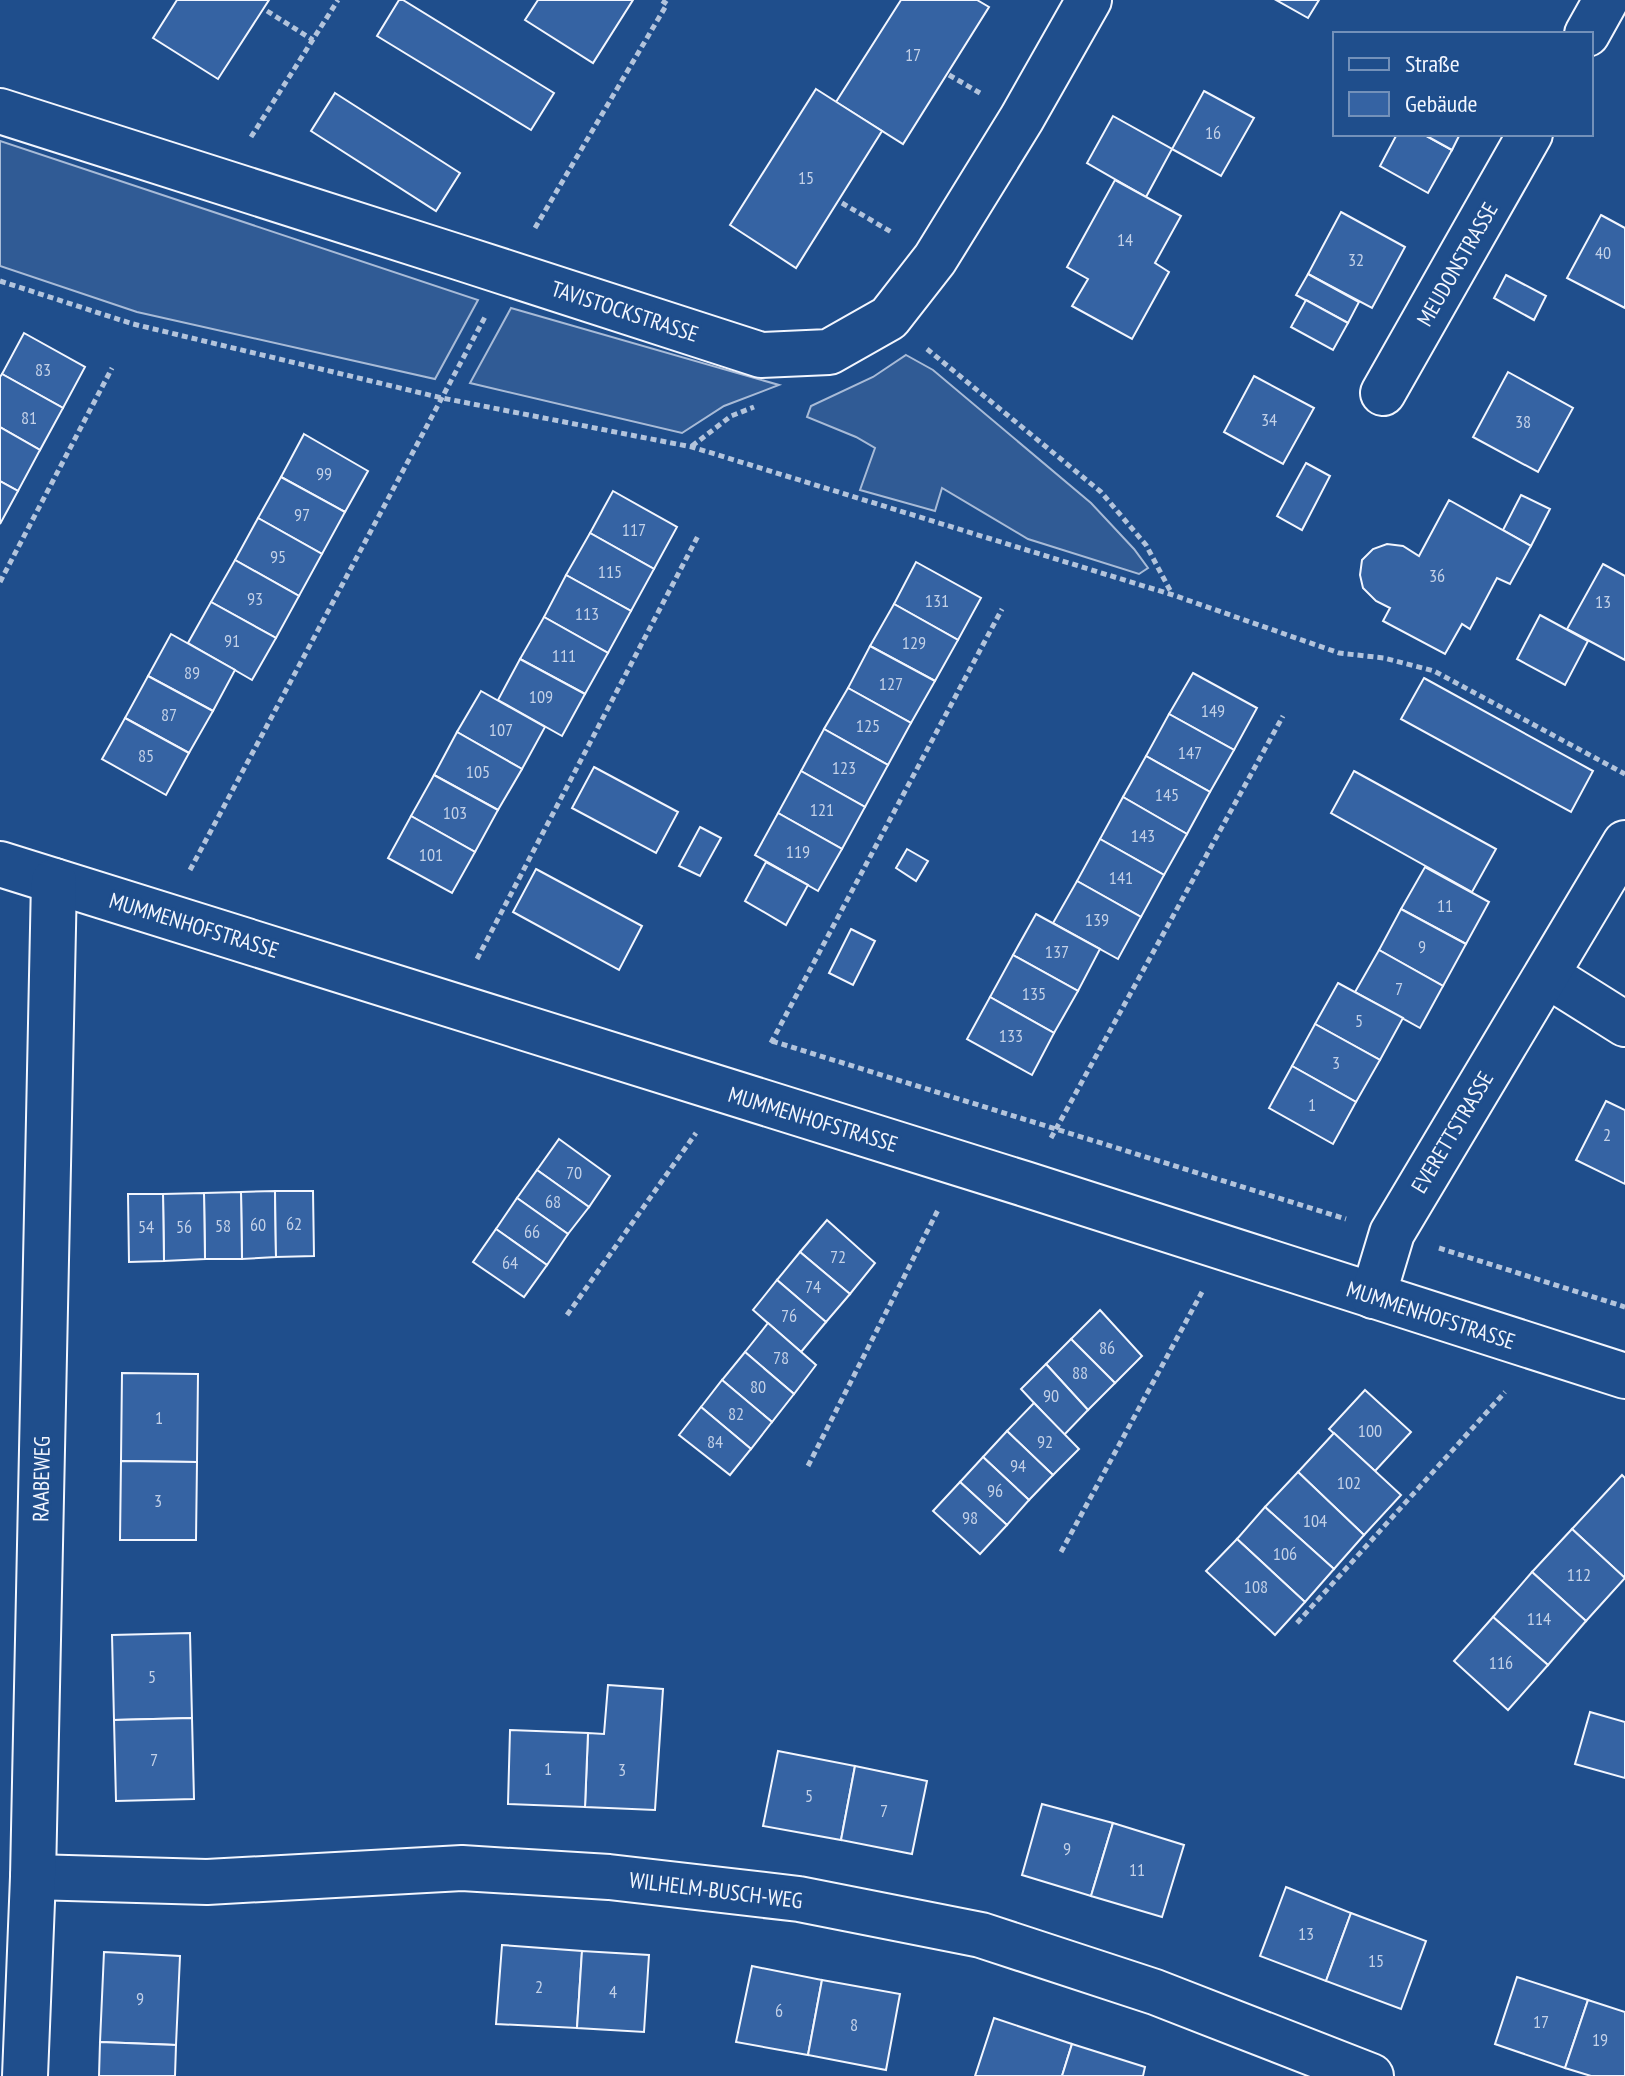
<svg xmlns="http://www.w3.org/2000/svg" width="1625" height="2076" viewBox="0 0 1625 2076" font-family="'PT Sans Narrow',sans-serif">
	<style>
		.built { fill: #305b95; stroke: #a8bbd7; stroke-width: 2 }
		.building { fill: #3563a3; stroke: #f2f6ff; stroke-width: 2 }
		.lines { fill: none; stroke-linecap: round; stroke-linejoin: round }
		.minor-casing { stroke: #f2f6ff; stroke-width: 48 }
		.path { stroke: #b3c4dc; stroke-width: 5; stroke-dasharray: 6 4; stroke-linecap: butt }
		.minor { stroke: #1f4e8c; stroke-width: 44 }
		.labels { text-anchor: middle; stroke-width: 6; stroke-linejoin: round; paint-order: stroke }
		.number-label { font-size: 18px; fill: #c3d1e8 }
		.street-label { font-size: 22px; fill: #f2f6ff; stroke: #1f4e8c }
	</style>
	<rect width="100%" height="100%" fill="#1f4e8c"/>
	<g class="built">
		<path d="M0 141 478 300 435 379 137 312 0 266Z"/>
		<path d="M511 308 779 385 724 406 682 433 470 383Z"/>
		<path d="M906 355 933 370 1091 503 1134 549 1148 568 1139 574 1028 539 942 488 935 511 860 490 875 448 856 437 807 417 811 406 873 377Z"/>
	</g>
	<g class="building">
		<path d="M177 0H269L218 79 153 38Z"/>
		<path d="M399 0H403L554 93 531 130 377 36Z"/>
		<path d="M538 0H633L593 63 525 20Z"/>
		<path d="M901 0H977L989 7 903 144 836 102Z"/>
		<path d="M1276 0H1319L1308 18Z"/>
		<path d="M816 89 882 131 796 268 730 225Z"/>
		<path d="M1204 91 1254 118 1221 176 1172 149Z"/>
		<path d="M335 93 460 173 436 211 311 131Z"/>
		<path d="M1113 116 1172 149 1146 197 1087 163Z"/>
		<path d="M1397 134H1423L1452 150 1428 193 1380 166Z"/>
		<path d="M1423 134H1460L1452 150Z"/>
		<path d="M1115 180 1181 216 1155 263 1169 272 1132 339 1072 306 1088 279 1067 267Z"/>
		<path d="M1341 212 1405 247 1372 308 1308 274Z"/>
		<path d="M1601 215 1625 228V308L1567 278Z"/>
		<path d="M1308 274 1359 302 1348 323 1296 295Z"/>
		<path d="M1506 275 1546 296 1534 320 1494 298Z"/>
		<path d="M1306 300 1348 323 1333 350 1291 327Z"/>
		<path d="M24 333 85 367 63 408 2 374Z"/>
		<path d="M1508 372 1573 408 1538 472 1473 437Z"/>
		<path d="M2 374 63 408 40 450 0 427V377Z"/>
		<path d="M1254 376 1314 408 1283 464 1224 432Z"/>
		<path d="M0 427 40 450 18 491 0 481Z"/>
		<path d="M304 434 368 471 345 512 281 477Z"/>
		<path d="M1306 463 1330 476 1302 530 1277 516Z"/>
		<path d="M281 477 345 512 322 554 258 518Z"/>
		<path d="M0 481 18 491 0 524Z"/>
		<path d="M613 491 677 527 654 569 590 533Z"/>
		<path d="M1521 495 1550 509 1531 546 1503 530Z"/>
		<path d="M1449 500 1531 546 1510 584 1497 578 1470 629 1462 624 1445 654 1383 621 1390 608 1376 601 1363 588 1360 575 1362 560 1373 549 1387 544 1403 546 1419 556Z"/>
		<path d="M258 518 322 554 299 596 235 560Z"/>
		<path d="M590 533 654 569 631 611 566 575Z"/>
		<path d="M235 560 299 596 276 638 211 602Z"/>
		<path d="M916 562 981 598 958 640 894 604Z"/>
		<path d="M1603 564 1625 576V660L1567 629Z"/>
		<path d="M566 575 631 611 608 653 544 617Z"/>
		<path d="M211 602 276 638 252 680 188 643Z"/>
		<path d="M894 604 958 640 935 681 870 646Z"/>
		<path d="M1540 615 1588 641 1565 685 1517 659Z"/>
		<path d="M544 617 608 653 585 694 520 659Z"/>
		<path d="M171 634 235 670 213 711 148 676Z"/>
		<path d="M870 646 935 681 911 723 848 688Z"/>
		<path d="M520 659 585 694 562 736 498 700Z"/>
		<path d="M1193 673 1257 708 1234 750 1169 714Z"/>
		<path d="M148 676 213 711 189 753 125 718Z"/>
		<path d="M1424 678 1593 771 1571 812 1401 719Z"/>
		<path d="M848 688 911 723 888 765 824 729Z"/>
		<path d="M481 691 545 727 522 769 457 732Z"/>
		<path d="M1169 714 1234 750 1210 792 1146 756Z"/>
		<path d="M125 718 189 753 166 795 102 759Z"/>
		<path d="M824 729 888 765 865 807 801 771Z"/>
		<path d="M457 732 522 769 498 810 434 775Z"/>
		<path d="M1146 756 1210 792 1187 834 1123 797Z"/>
		<path d="M594 767 678 812 656 853 572 808Z"/>
		<path d="M801 771 865 807 842 849 778 813Z"/>
		<path d="M1354 771 1496 849 1472 892 1331 813Z"/>
		<path d="M434 775 498 810 475 852 411 816Z"/>
		<path d="M1123 797 1187 834 1164 875 1100 839Z"/>
		<path d="M778 813 842 849 818 891 755 855Z"/>
		<path d="M411 816 475 852 452 893 388 858Z"/>
		<path d="M700 827 721 838 700 876 679 866Z"/>
		<path d="M1100 839 1164 875 1141 917 1077 881Z"/>
		<path d="M907 849 928 861 916 881 896 868Z"/>
		<path d="M766 862 808 885 786 925 745 901Z"/>
		<path d="M1425 867 1489 902 1466 944 1401 909Z"/>
		<path d="M536 869 642 926 619 970 513 912Z"/>
		<path d="M1077 881 1141 917 1118 959 1053 923Z"/>
		<path d="M1401 909 1466 944 1443 986 1379 950Z"/>
		<path d="M1036 914 1100 949 1078 991 1013 955Z"/>
		<path d="M851 929 875 941 853 985 829 973Z"/>
		<path d="M1379 950 1443 986 1420 1028 1355 992Z"/>
		<path d="M1013 955 1078 991 1054 1033 990 997Z"/>
		<path d="M1338 983 1403 1018 1380 1060 1315 1024Z"/>
		<path d="M990 997 1054 1033 1032 1075 967 1039Z"/>
		<path d="M1315 1024 1380 1060 1356 1102 1292 1066Z"/>
		<path d="M1292 1066 1356 1102 1333 1144 1269 1108Z"/>
		<path d="M1606 1101 1625 1110V1184L1576 1160Z"/>
		<path d="M559 1139 610 1176 589 1207 537 1170Z"/>
		<path d="M537 1170 589 1207 568 1234 517 1198Z"/>
		<path d="M275 1191 276 1257 242 1259 241 1192Z"/>
		<path d="M275 1191H313L314 1256 276 1257Z"/>
		<path d="M241 1192 242 1259H205L204 1193Z"/>
		<path d="M204 1193 205 1259 164 1261 163 1194Z"/>
		<path d="M128 1194H163L164 1261 129 1262Z"/>
		<path d="M517 1198 568 1234 547 1265 496 1229Z"/>
		<path d="M827 1220 875 1263 850 1294 800 1252Z"/>
		<path d="M496 1229 547 1265 524 1297 473 1262Z"/>
		<path d="M800 1252 850 1294 826 1322 777 1280Z"/>
		<path d="M777 1280 826 1322 801 1352 753 1310Z"/>
		<path d="M1100 1310 1142 1356 1115 1383 1071 1339Z"/>
		<path d="M768 1323 816 1365 794 1394 745 1352Z"/>
		<path d="M1071 1339 1115 1383 1088 1410 1046 1364Z"/>
		<path d="M745 1352 794 1394 772 1422 722 1380Z"/>
		<path d="M1046 1364 1088 1410 1064 1435 1021 1389Z"/>
		<path d="M122 1373 198 1374 197 1462 121 1461Z"/>
		<path d="M722 1380 772 1422 751 1449 701 1407Z"/>
		<path d="M1365 1390 1411 1432 1375 1471 1329 1429Z"/>
		<path d="M1034 1403 1079 1449 1053 1475 1007 1431Z"/>
		<path d="M701 1407 751 1449 730 1475 679 1435Z"/>
		<path d="M1007 1431 1053 1475 1029 1500 983 1457Z"/>
		<path d="M1334 1433 1401 1495 1364 1535 1298 1472Z"/>
		<path d="M983 1457 1029 1500 1007 1525 960 1482Z"/>
		<path d="M121 1461 197 1462 196 1540H120Z"/>
		<path d="M1298 1472 1364 1535 1334 1569 1265 1507Z"/>
		<path d="M1622 1475 1625 1478V1578L1572 1529Z"/>
		<path d="M960 1482 1007 1525 980 1554 933 1511Z"/>
		<path d="M1265 1507 1334 1569 1305 1602 1237 1539Z"/>
		<path d="M1572 1529 1625 1578 1586 1621 1532 1572Z"/>
		<path d="M1237 1539 1305 1602 1275 1635 1206 1571Z"/>
		<path d="M1532 1572 1586 1621 1548 1665 1493 1617Z"/>
		<path d="M1493 1617 1548 1665 1508 1710 1454 1661Z"/>
		<path d="M190 1633 192 1718 114 1720 112 1635Z"/>
		<path d="M608 1685 663 1689 655 1810 585 1807 588 1733 604 1734Z"/>
		<path d="M1590 1712 1625 1722V1778L1575 1764Z"/>
		<path d="M192 1718 194 1799 116 1801 114 1720Z"/>
		<path d="M510 1730 588 1733 585 1807 508 1804Z"/>
		<path d="M778 1751 855 1766 841 1840 763 1826Z"/>
		<path d="M855 1766 927 1781 912 1854 841 1840Z"/>
		<path d="M1042 1804 1113 1823 1091 1896 1022 1875Z"/>
		<path d="M1113 1823 1184 1845 1162 1917 1091 1896Z"/>
		<path d="M1286 1887 1351 1913 1326 1981 1260 1956Z"/>
		<path d="M1351 1913 1426 1941 1401 2009 1326 1981Z"/>
		<path d="M502 1945 582 1951 577 2028 496 2024Z"/>
		<path d="M582 1951 649 1955 644 2032 577 2028Z"/>
		<path d="M104 1952 180 1956 176 2045 100 2042Z"/>
		<path d="M752 1966 822 1980 808 2055 736 2042Z"/>
		<path d="M1517 1977 1588 2000 1565 2068 1495 2044Z"/>
		<path d="M822 1980 900 1994 886 2070 808 2055Z"/>
		<path d="M1588 2000 1625 2012V2076H1591L1565 2068Z"/>
		<path d="M994 2018 1072 2044 1062 2076H975Z"/>
		<path d="M100 2042 176 2045 175 2076H99Z"/>
		<path d="M1072 2044 1145 2067 1143 2076H1062Z"/>
	</g>
	<g class="lines">
		<g class="minor-casing">
			<g id="minor">
				<path d="M1587 34 1606 0"/>
				<path d="M0 111 461 258 761 355 829 352 889 318 935 259 1022 118 1089 0"/>
				<path d="M1383 393 1530 134"/>
				<path d="M0 864 1025 1184 1625 1376"/>
				<path d="M1547 975 1625 1024"/>
				<path d="M1373 1296 1392 1233 1625 843"/>
				<path d="M33 1877 207 1882 462 1868 609 1877 799 1899 981 1935 1155 1992 1371 2076"/>
				<path d="M25 2076 33 1877 54 881"/>
			</g>
		</g>
		<g class="path">
			<path d="M267 11 313 40"/>
			<path d="M949 75 980 93"/>
			<path d="M251 137 338 0"/>
			<path d="M842 203 893 233"/>
			<path d="M535 228 667 4 661 0"/>
			<path d="M0 281 133 324 442 398 692 447 1173 595 1339 653 1384 658 1434 671 1625 774"/>
			<path d="M927 349 1101 492 1146 545 1172 594"/>
			<path d="M692 446 731 416 754 407"/>
			<path d="M0 582 112 368"/>
			<path d="M190 870 485 317"/>
			<path d="M477 959 699 534"/>
			<path d="M772 1041 1346 1219"/>
			<path d="M771 1043 1002 609"/>
			<path d="M1051 1138 1283 716"/>
			<path d="M1439 1248 1625 1307"/>
			<path d="M567 1315 696 1133"/>
			<path d="M808 1466 938 1210"/>
			<path d="M1061 1552 1202 1292"/>
			<path d="M1297 1623 1505 1392"/>
		</g>
		<use href="#minor" class="minor"/>
	</g>
	<g class="labels">
		<g class="number-label">
			<text x="913" y="61">17</text>
			<text x="1213" y="139">16</text>
			<text x="806" y="184">15</text>
			<text x="1125" y="246">14</text>
			<text x="1603" y="259">40</text>
			<text x="1356" y="266">32</text>
			<text x="43" y="376">83</text>
			<text x="29" y="424">81</text>
			<text x="1269" y="426">34</text>
			<text x="1523" y="428">38</text>
			<text x="324" y="480">99</text>
			<text x="302" y="521">97</text>
			<text x="634" y="536">117</text>
			<text x="278" y="563">95</text>
			<text x="610" y="578">115</text>
			<text x="1437" y="582">36</text>
			<text x="255" y="605">93</text>
			<text x="937" y="607">131</text>
			<text x="1603" y="608">13</text>
			<text x="587" y="620">113</text>
			<text x="232" y="647">91</text>
			<text x="914" y="649">129</text>
			<text x="564" y="662">111</text>
			<text x="192" y="679">89</text>
			<text x="891" y="690">127</text>
			<text x="541" y="703">109</text>
			<text x="1213" y="717">149</text>
			<text x="169" y="721">87</text>
			<text x="868" y="732">125</text>
			<text x="501" y="736">107</text>
			<text x="1190" y="759">147</text>
			<text x="146" y="762">85</text>
			<text x="844" y="774">123</text>
			<text x="478" y="778">105</text>
			<text x="1167" y="801">145</text>
			<text x="822" y="816">121</text>
			<text x="455" y="819">103</text>
			<text x="1143" y="842">143</text>
			<text x="798" y="858">119</text>
			<text x="431" y="861">101</text>
			<text x="1121" y="884">141</text>
			<text x="1445" y="912">11</text>
			<text x="1097" y="926">139</text>
			<text x="1422" y="953">9</text>
			<text x="1057" y="958">137</text>
			<text x="1399" y="995">7</text>
			<text x="1034" y="1000">135</text>
			<text x="1359" y="1027">5</text>
			<text x="1011" y="1042">133</text>
			<text x="1336" y="1069">3</text>
			<text x="1312" y="1111">1</text>
			<text x="1607" y="1141">2</text>
			<text x="574" y="1179">70</text>
			<text x="553" y="1208">68</text>
			<text x="294" y="1230">62</text>
			<text x="258" y="1231">60</text>
			<text x="223" y="1232">58</text>
			<text x="146" y="1233">54</text>
			<text x="184" y="1233">56</text>
			<text x="532" y="1238">66</text>
			<text x="838" y="1263">72</text>
			<text x="510" y="1269">64</text>
			<text x="813" y="1293">74</text>
			<text x="789" y="1322">76</text>
			<text x="1107" y="1354">86</text>
			<text x="781" y="1364">78</text>
			<text x="1080" y="1379">88</text>
			<text x="758" y="1393">80</text>
			<text x="1051" y="1402">90</text>
			<text x="736" y="1420">82</text>
			<text x="159" y="1424">1</text>
			<text x="1370" y="1437">100</text>
			<text x="715" y="1448">84</text>
			<text x="1045" y="1448">92</text>
			<text x="1018" y="1472">94</text>
			<text x="1349" y="1489">102</text>
			<text x="995" y="1497">96</text>
			<text x="158" y="1507">3</text>
			<text x="970" y="1524">98</text>
			<text x="1315" y="1527">104</text>
			<text x="1285" y="1560">106</text>
			<text x="1579" y="1581">112</text>
			<text x="1256" y="1593">108</text>
			<text x="1539" y="1625">114</text>
			<text x="1501" y="1669">116</text>
			<text x="152" y="1683">5</text>
			<text x="154" y="1766">7</text>
			<text x="548" y="1775">1</text>
			<text x="622" y="1776">3</text>
			<text x="809" y="1802">5</text>
			<text x="884" y="1817">7</text>
			<text x="1067" y="1855">9</text>
			<text x="1137" y="1876">11</text>
			<text x="1306" y="1940">13</text>
			<text x="1376" y="1967">15</text>
			<text x="539" y="1993">2</text>
			<text x="613" y="1998">4</text>
			<text x="140" y="2005">9</text>
			<text x="779" y="2017">6</text>
			<text x="1541" y="2028">17</text>
			<text x="854" y="2031">8</text>
			<text x="1600" y="2046">19</text>
		</g>
		<g class="street-label">
			<text transform="translate(1457 264) rotate(-60)" y="8">MEUDONSTRASSE</text>
			<text transform="translate(625 311) rotate(18)" y="8">TAVISTOCKSTRASSE</text>
			<text transform="translate(194 925) rotate(17)" y="8">MUMMENHOFSTRASSE</text>
			<text transform="translate(813 1119) rotate(17)" y="8">MUMMENHOFSTRASSE</text>
			<text transform="translate(1452 1132) rotate(-59)" y="8">EVERETTSTRASSE</text>
			<text transform="translate(1431 1315) rotate(18)" y="8">MUMMENHOFSTRASSE</text>
			<text transform="translate(41 1479) rotate(-89)" y="8">RAABEWEG</text>
			<text transform="translate(716 1890) rotate(7)" y="8">WILHELM-BUSCH-WEG</text>
		</g>
	</g>
	<rect x="1333" y="32" width="260" height="104" fill="#1f4e8c" stroke="#7391ba" stroke-width="2"/>
	<rect x="1349" y="58" width="40" height="12" fill="#1f4e8c" stroke="#7391ba" stroke-width="2"/>
	<text x="1405" y="72" font-size="24" fill="#f2f6ff">Straße</text>
	<rect x="1349" y="92" width="40" height="24" fill="#3563a3" stroke="#7391ba" stroke-width="2"/>
	<text x="1405" y="112" font-size="24" fill="#f2f6ff">Gebäude</text>
</svg>
